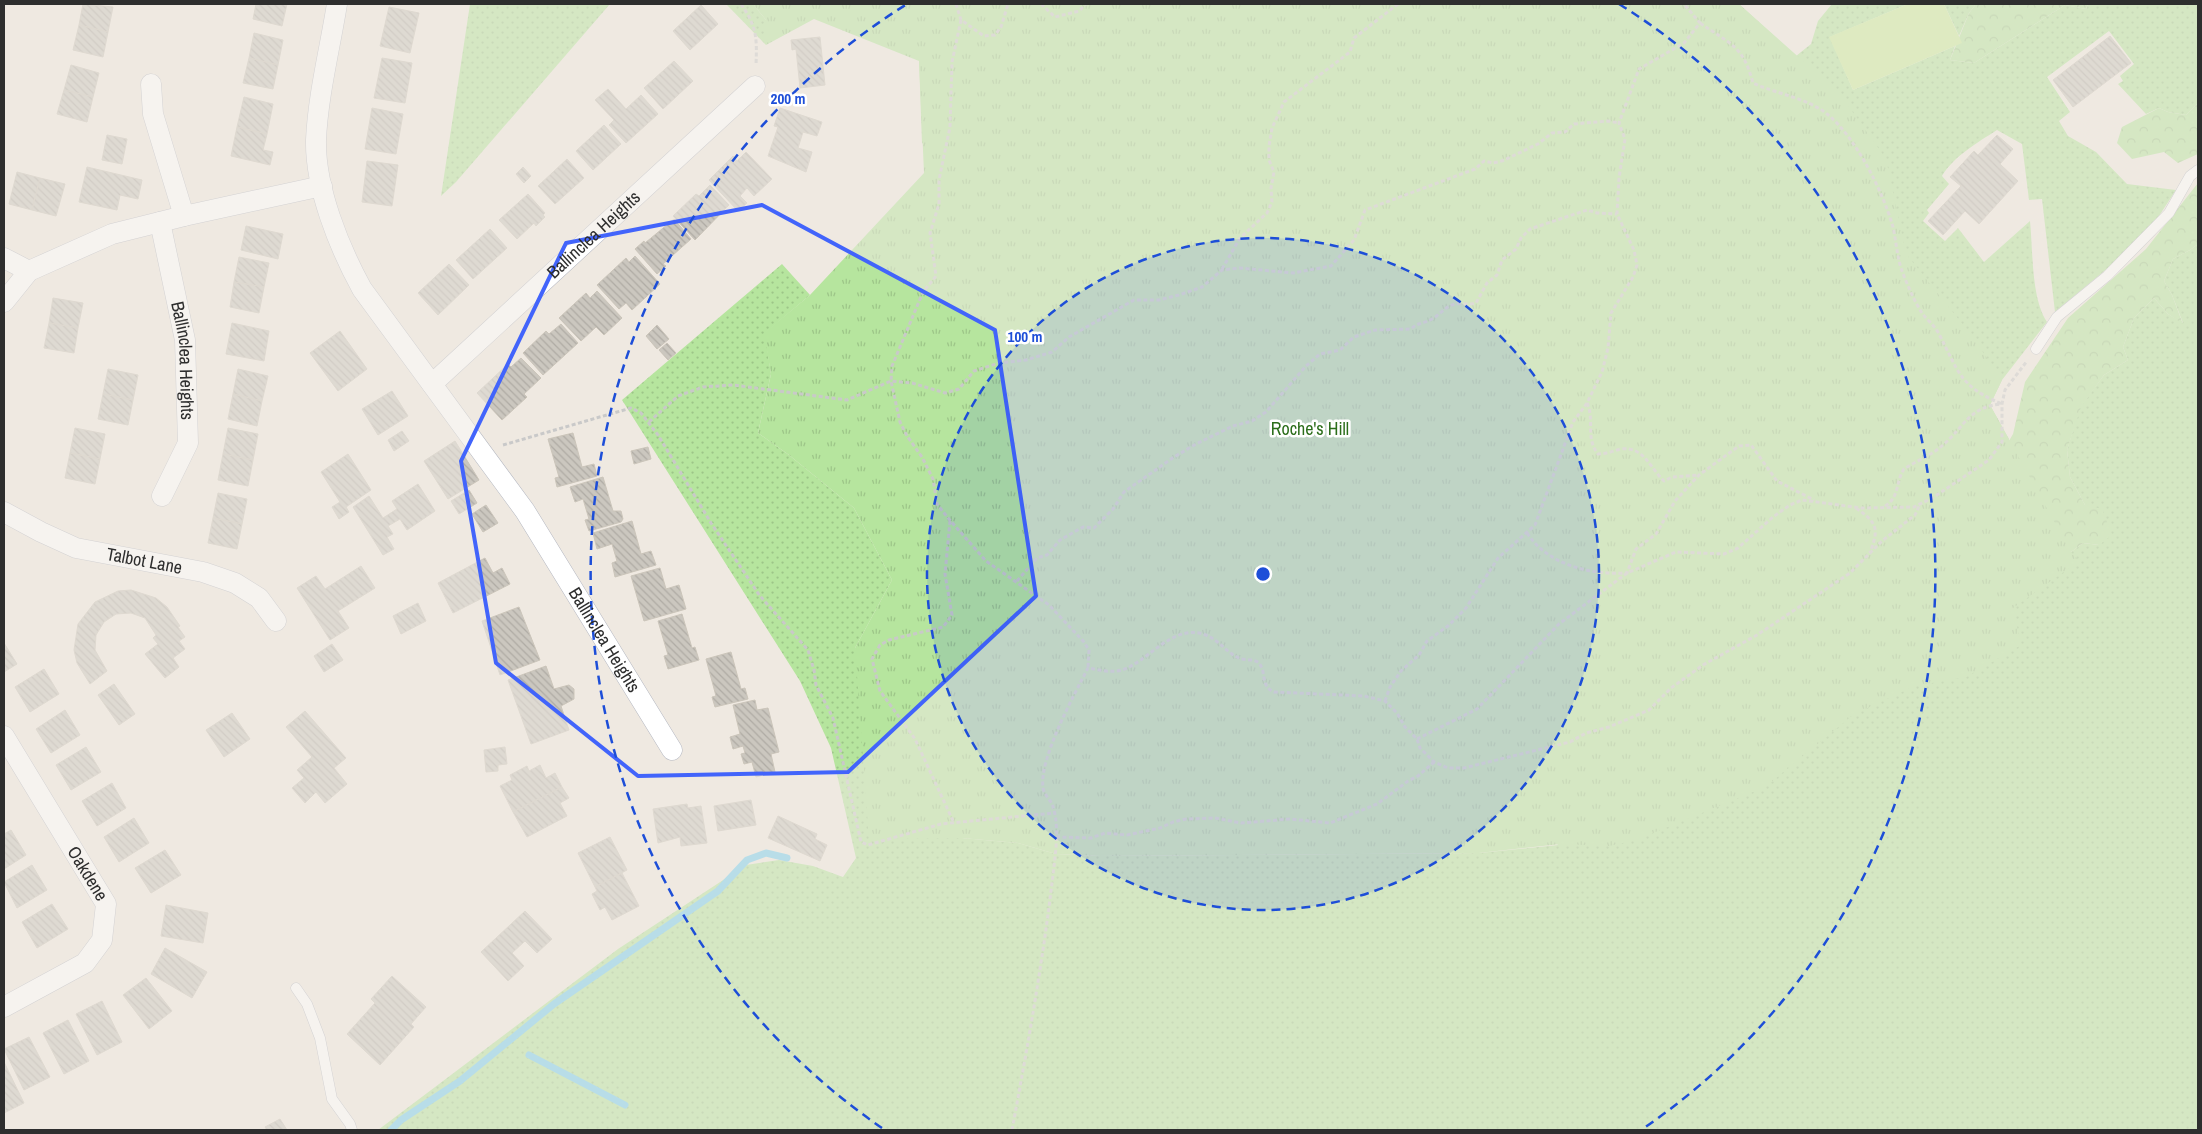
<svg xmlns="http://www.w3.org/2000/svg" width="2202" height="1134" viewBox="0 0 2202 1134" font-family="'Archivo Narrow',sans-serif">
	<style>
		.grass { fill: url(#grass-dots) }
		.forest { fill: url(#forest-crowns) }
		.park { fill: url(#park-tufts) }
		.pitch { fill: #c9ec9a }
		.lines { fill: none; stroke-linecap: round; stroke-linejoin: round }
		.stream { stroke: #75cff0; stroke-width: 7 }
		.building { fill: url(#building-back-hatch); stroke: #cbc5ba }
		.service-casing { stroke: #b4b7c1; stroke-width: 11 }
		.minor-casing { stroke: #b4b7c1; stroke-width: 21 }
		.path { stroke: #c9c9c9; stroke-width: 3; stroke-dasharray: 4 2.5; stroke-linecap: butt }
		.service { stroke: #fff; stroke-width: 10 }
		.minor { stroke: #fff; stroke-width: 20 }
		.marked { fill: none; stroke: #4264fb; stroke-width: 4; stroke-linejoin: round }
		.ring { fill: none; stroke: #1d4ed8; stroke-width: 2.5; stroke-dasharray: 9 6 }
		.labels { text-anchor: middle; stroke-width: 5; stroke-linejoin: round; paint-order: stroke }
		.street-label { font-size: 18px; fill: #2e2e2e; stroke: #fff }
		.park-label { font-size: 18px; fill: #2c6e1b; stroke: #fff }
		.centre { fill: #1d4ed8; stroke: #fff; stroke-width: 2.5 }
		.ring-label { font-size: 15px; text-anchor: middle; font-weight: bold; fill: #1d4ed8; stroke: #fff; stroke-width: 5; stroke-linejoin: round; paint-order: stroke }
	</style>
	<defs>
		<pattern id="grass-dots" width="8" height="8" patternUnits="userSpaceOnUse" patternTransform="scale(1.25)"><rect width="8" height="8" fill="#b6e59e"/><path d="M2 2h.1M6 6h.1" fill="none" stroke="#9dc588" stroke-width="1.8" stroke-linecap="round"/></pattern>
		<pattern id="forest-crowns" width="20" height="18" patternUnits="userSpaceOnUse" patternTransform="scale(1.25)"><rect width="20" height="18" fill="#b6e59e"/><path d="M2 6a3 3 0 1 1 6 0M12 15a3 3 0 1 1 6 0" fill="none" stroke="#9dc588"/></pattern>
		<pattern id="park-tufts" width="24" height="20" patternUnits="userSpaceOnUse" patternTransform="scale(1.25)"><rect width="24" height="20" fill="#b6e59e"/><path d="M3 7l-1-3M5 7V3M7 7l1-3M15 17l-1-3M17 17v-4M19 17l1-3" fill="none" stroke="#9dc588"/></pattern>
		<pattern id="building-back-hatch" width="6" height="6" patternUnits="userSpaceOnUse" patternTransform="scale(1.25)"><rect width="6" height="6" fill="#cbc7bf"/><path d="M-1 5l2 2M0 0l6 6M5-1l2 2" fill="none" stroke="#afaba4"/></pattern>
	</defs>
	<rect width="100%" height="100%" fill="#efe9e1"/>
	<g class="grass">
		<path d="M470 4H610L456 182 441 196Z"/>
		<path d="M726 4H753L766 20V45Z"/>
		<path d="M1371 4H1739L1796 56 1811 44 1818 21 1832 4H1908L1830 37 1853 90 1955 46 1950 60 1974 63 2065 5 2086 9 2088 4H2198V103L2186 115 2168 112 2159 108 2146 114 2118 84 2123 81 2120 76 2134 64 2109 31 2047 77 2070 112 2059 121 2068 136 2096 152 2127 184 2176 190 2153 225 2114 263 2055 312 2042 199 2029 200 2022 144 1997 130C1977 143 1954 156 1942 176L1949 184 1927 210 1929 213 1923 221 1945 241 1958 228 1984 262 2030 221C2033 250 2031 298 2047 322L2002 380 1990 405 2009 439 1991 471 2071 552 2083 543 2099 545 2085 505 2070 477 2067 450 2080 407 2104 375 2128 360 2123 347 2134 318 2154 298 2168 314 2183 323 2172 295 2164 281 2173 259 2190 250 2198 244V1130H378L618 949 746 865 779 860 813 866 843 877 856 858 831 748 800 681 622 400 782 264 810 295 765 333 771 374 758 433 789 455 854 508 892 580 855 648 962 838 1018 843 1056 854 1100 856 1479 853 1558 845 946 102 922 144 919 60Z"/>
		<path d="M1944 4H1976L1969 13 1959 36Z"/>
	</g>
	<g class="forest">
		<path d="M1976 4H2088L2086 9 2065 5 1974 63 1950 60 1969 13Z"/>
		<path d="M2198 103V154L2178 163 2164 152 2132 159 2117 143 2122 127 2159 108 2168 112 2186 115Z"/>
		<path d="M2198 183V244L2190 250 2173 259 2164 281 2172 295 2183 324 2168 314 2154 298 2134 318 2123 347 2128 360 2104 375 2081 407 2067 450 2070 477 2085 505 2102 509 2112 535 2099 545 2083 543 2071 552 1991 471 2013 434 2025 382 2068 318 2146 249Z"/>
	</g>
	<path class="park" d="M753 4H1739L1839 93 1886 159 1906 254 1971 335 2002 380 1990 405 2071 552 2079 561 2013 608 2021 645 1966 677 1914 686 1853 715 1765 787 1636 840 1609 846 1561 844 1479 853 1100 856 1056 854 1018 843 962 838 869 839 855 648 892 580 854 508 789 455 758 433 771 374 764 333 810 295 924 173 919 61 814 19 766 45V20Z"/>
	<path class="pitch" d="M1908 4H1944L1962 43 1853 90 1829 37Z"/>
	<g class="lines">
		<g class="stream">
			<path d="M529 1055 625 1105"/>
			<path d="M391 1130 401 1120 460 1081 554 1004 718 891 747 860 766 853 787 858"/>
		</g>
	</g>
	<g class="building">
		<path d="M83 4 113 7 108 32 79 25Z"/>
		<path d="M256 4H287L282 26 253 19Z"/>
		<path d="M701 5 718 24 690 50 673 31Z"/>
		<path d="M389 7 419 13 410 53 380 46Z"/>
		<path d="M79 25 108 32 103 57 73 50Z"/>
		<path d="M254 33 283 40 278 65 249 58Z"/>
		<path d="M2110 36 2131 63 2073 107 2053 80Z"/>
		<path d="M820 37 825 85 800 88 796 49 792 50 791 40Z"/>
		<path d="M249 58 278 65 273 89 243 83Z"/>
		<path d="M382 58 412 63 405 103 374 98Z"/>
		<path d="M674 61 693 81 663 109 644 88Z"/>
		<path d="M71 65 99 73 93 97 64 90Z"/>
		<path d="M608 89 626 109 641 95 658 114 626 143 609 125 614 120 595 100Z"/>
		<path d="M64 90 93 97 87 122 57 114Z"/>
		<path d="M244 97 273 104 267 134 237 127Z"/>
		<path d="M372 108 403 114 396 154 365 149Z"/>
		<path d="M780 108 822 122 817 136 803 132 798 148 812 152 806 172 768 156 778 127 774 126Z"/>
		<path d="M604 125 621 144 593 170 576 151Z"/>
		<path d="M237 127 267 134 263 150 273 152 270 165 231 156Z"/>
		<path d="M107 135 127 139 122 164 102 160Z"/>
		<path d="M1997 135 2013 149 2000 164 2018 181 1979 224 1965 211 1943 235 1928 221 1961 186 1950 177 1974 151 1978 155Z"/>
		<path d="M746 152 772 179 754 196 747 188 740 196 747 203 738 211 709 180 733 156 737 161Z"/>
		<path d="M567 159 584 178 555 204 538 186Z"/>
		<path d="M367 161 398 165 392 206 362 202Z"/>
		<path d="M87 167 142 180 138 199 120 195 117 210 79 202Z"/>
		<path d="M523 167 531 176 524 183 516 174Z"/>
		<path d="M17 172 40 178 32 210 9 204Z"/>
		<path d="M40 178 65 184 56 216 32 210Z"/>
		<path d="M710 185 729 205 695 240 673 216 696 194 699 196Z"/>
		<path d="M528 194 545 213 543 215 545 217 536 226 534 223 517 239 499 220Z"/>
		<path d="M674 219 691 239 663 264 666 266 657 274 635 249 644 241 645 243Z"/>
		<path d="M246 226 283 234 278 259 241 250Z"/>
		<path d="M490 229 507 248 473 279 456 260Z"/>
		<path d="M635 256 660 284 632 310 626 303 619 309 597 285 626 258 629 262Z"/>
		<path d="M239 257 269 263 264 287 234 282Z"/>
		<path d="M449 264 469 285 438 315 418 293Z"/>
		<path d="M234 282 264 287 259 313 230 307Z"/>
		<path d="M597 291 622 318 604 335 596 327 581 341 559 318 586 293 590 298Z"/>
		<path d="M53 298 83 303 78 328 49 323Z"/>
		<path d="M49 323 78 328 74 353 44 348Z"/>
		<path d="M232 323 269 331 264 361 226 354Z"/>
		<path d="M561 324 578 343 543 375 523 353 546 331 549 334Z"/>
		<path d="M657 325 669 339 657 349 646 336Z"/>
		<path d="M340 331 367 369 338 391 310 353Z"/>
		<path d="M667 343 676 353 668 360 659 350Z"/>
		<path d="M521 358 541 378 524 394 527 397 502 420 477 393 508 364 511 367Z"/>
		<path d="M108 369 138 375 133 400 103 394Z"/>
		<path d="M238 369 268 376 262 401 233 394Z"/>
		<path d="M392 391 408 416 378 435 362 409Z"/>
		<path d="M103 394 133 400 128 425 98 419Z"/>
		<path d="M233 394 262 401 257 426 228 419Z"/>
		<path d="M75 428 105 434 100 459 70 453Z"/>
		<path d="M228 428 258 434 253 460 223 454Z"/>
		<path d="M402 431 409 441 394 451 388 440Z"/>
		<path d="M573 433 582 467 594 464 597 476 557 487 555 478 559 477 548 439Z"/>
		<path d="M455 441 479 480 448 499 424 461Z"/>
		<path d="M648 447 651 459 634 464 631 451Z"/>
		<path d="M70 453 100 459 95 484 65 478Z"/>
		<path d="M223 454 253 460 248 486 218 480Z"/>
		<path d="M348 454 371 490 346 507 349 512 339 519 332 507 340 502 321 472Z"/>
		<path d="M603 477 613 511H621L623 519 621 522 589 531 585 520 589 519 583 499 575 502 570 487Z"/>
		<path d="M418 484 435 511 407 530 400 519 388 526 393 534 387 537 394 549 383 555 353 507 369 496 383 518 397 509 392 501Z"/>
		<path d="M469 490 477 503 459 514 451 501Z"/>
		<path d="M218 493 247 499 242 524 213 518Z"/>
		<path d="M486 505 498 523 483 532 472 514Z"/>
		<path d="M213 518 242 524 237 549 208 543Z"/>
		<path d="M632 521 641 554 651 551 656 565 615 577 612 563 617 561 612 544 597 549 593 533Z"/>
		<path d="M485 558 493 573 502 568 510 584 453 613 438 583Z"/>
		<path d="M361 566 375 588 338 611 349 628 330 640 297 588 316 576 325 589Z"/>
		<path d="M660 568 666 589 679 585 686 609 644 621 631 576Z"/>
		<path d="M131 590 156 598 167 607 180 626 178 627 185 637 179 641 185 649 173 658 179 667 165 678 145 654 158 644 153 638 156 635 145 618 131 613 116 614 104 622 96 635 95 650 107 671 90 684 77 663 74 650 78 624 95 602 118 591Z"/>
		<path d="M418 603 426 621 401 634 393 616Z"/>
		<path d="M519 607 540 660 500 675 482 621Z"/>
		<path d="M682 614 692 648 695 647 699 660 668 669 664 656 668 655 658 621Z"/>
		<path d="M4 643 17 664 4 672Z"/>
		<path d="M332 644 343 660 324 672 314 656Z"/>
		<path d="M731 652 741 689 745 688 748 699 715 707 712 697 716 696 706 659Z"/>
		<path d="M546 666 554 689 569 685 574 689V699L561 706 569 730 531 744 508 680Z"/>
		<path d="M44 669 59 694 30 712 15 687Z"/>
		<path d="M114 684 135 714 119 725 98 695Z"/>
		<path d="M755 700 757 710 768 708 779 752 771 754 775 772 756 777 752 762 744 764 741 754 745 753 743 746 733 749 730 737 740 734 733 705Z"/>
		<path d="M65 710 80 735 51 753 36 729Z"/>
		<path d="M305 711 346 758 334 768 347 784 325 803 316 792 305 803 292 788 304 778 297 770 312 757 286 727Z"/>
		<path d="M232 713 250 739 224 757 206 730Z"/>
		<path d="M86 747 101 772 71 790 56 765Z"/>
		<path d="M505 747 507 764 498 765V771L486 772 484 750Z"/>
		<path d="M540 765 546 778 555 773 562 787 513 812 500 786 512 780 510 775 527 766 529 771Z"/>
		<path d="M112 783 126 808 97 826 82 801Z"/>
		<path d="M562 787 569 798 560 803 567 816 527 837 513 812Z"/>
		<path d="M751 800 756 825 718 831 714 806Z"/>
		<path d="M687 804 688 808 701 806 707 843 681 846 680 837 658 843 653 809Z"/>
		<path d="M778 816 817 834 815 839 827 845 820 861 768 838Z"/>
		<path d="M134 818 149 843 119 862 104 837Z"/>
		<path d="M11 830 26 855 4 869V834Z"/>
		<path d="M610 837 627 870 595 887 578 853Z"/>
		<path d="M165 850 181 875 151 893 135 868Z"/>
		<path d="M32 865 47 890 17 908 4 882Z"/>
		<path d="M622 873 639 906 612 920 605 907 600 910 592 894 597 891 595 887Z"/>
		<path d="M52 904 68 929 37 948 22 922Z"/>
		<path d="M166 905 208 913 203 943 161 936Z"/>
		<path d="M525 911 552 939 537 953 525 941 512 953 524 966 508 981 481 952Z"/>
		<path d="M165 948 207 972 192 998 151 974Z"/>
		<path d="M392 976 426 1007 411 1024 414 1027 380 1065 347 1034 375 1003 371 999Z"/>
		<path d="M146 978 172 1011 149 1029 123 995Z"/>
		<path d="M102 1001 122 1042 97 1055 76 1014Z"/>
		<path d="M68 1020 89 1061 64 1074 43 1033Z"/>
		<path d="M29 1037 50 1077 24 1090 4 1049Z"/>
		<path d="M4 1062 24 1103 4 1113Z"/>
		<path d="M280 1119 287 1130H267L265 1127Z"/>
	</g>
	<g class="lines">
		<g class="service-casing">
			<g id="service">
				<path d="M2036 349 2057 317 2107 276 2169 213 2190 176 2198 170"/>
				<path d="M296 988 307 1004 320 1038 332 1099 350 1124 352 1130"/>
			</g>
		</g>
		<g class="minor-casing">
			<g id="minor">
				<path id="s1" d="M337 4C330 48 318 95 316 140 315 188 339 247 362 289L525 511 672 750"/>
				<path d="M151 84 153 114 184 216"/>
				<path id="s2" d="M160 222 185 340 188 443 162 496"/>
				<path d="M4 258 29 271"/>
				<path d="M4 302 29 271 112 234 184 216 322 186"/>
				<path id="s3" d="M432 384 755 86"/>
				<path id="s4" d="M4 512 41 532 76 548 203 572 235 583 259 598 276 621"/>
				<path id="s5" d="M4 736 106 904 102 940 85 963 4 1007"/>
			</g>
		</g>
		<g class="path">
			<path d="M741 4C757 27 757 38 756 65"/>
			<path d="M956 4 961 20 984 36 995 35 1001 27 1008 4"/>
			<path d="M1041 4 1055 17 1079 11 1086 4"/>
			<path d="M961 20 952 62 950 127 939 180V204L930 233 936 276 923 292 892 366 891 381 900 422 907 436 922 457 933 479 937 504 948 518 986 561 1049 605 1084 642 1089 650 1088 668"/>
			<path d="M1700 23C1730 44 1743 45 1753 83 1777 94 1807 98 1827 114 1856 137 1883 192 1893 227 1896 241 1897 255 1901 268 1906 282 1914 301 1922 313 1927 320 1935 326 1939 334 1959 372 1959 386 2002 404"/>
			<path d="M1222 269 1240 238 1267 213 1272 202 1271 188 1274 172 1269 160V146L1272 128 1284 102 1350 52 1354 38 1398 4"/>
			<path d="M1587 403C1595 420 1585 438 1598 454 1606 454 1613 451 1621 449 1644 446 1650 468 1664 481L1672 477 1699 475"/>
			<path d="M649 422 678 396 703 387 733 385 847 400 891 381 912 383 945 393 959 389 974 371 999 363 1026 360 1052 352 1069 337 1134 300H1159L1179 295 1202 287 1222 270 1240 268 1293 273 1331 266 1354 240 1365 210 1475 169 1484 161 1493 163 1502 161 1538 144 1552 133 1565 132 1574 124 1608 121 1619 123"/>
			<path d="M503 445 631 408 641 413 658 435 711 523 760 596 808 650 814 670 816 685 833 718 861 842 868 845 941 824 1054 813"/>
			<path d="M1885 506C1900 497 1895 483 1904 469 1916 461 1932 455 1943 445 1965 426 1969 407 2001 404"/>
			<path d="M1856 508C1876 522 1880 528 1870 552"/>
			<path d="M950 521 945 574 952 615 943 627 889 640 880 645 872 659 880 691 915 739 954 823"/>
			<path d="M1527 533C1548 565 1590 575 1627 573L1636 549 1656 534 1675 501 1699 475 1739 446 1751 445 1777 481 1814 500"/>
			<path d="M1017 581 1037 558 1047 555 1060 540 1083 527 1094 528 1113 509 1124 492 1174 457 1196 444 1233 426 1252 421 1266 412 1306 366 1320 354 1340 350 1354 337 1375 330 1411 329C1418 322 1424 324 1432 319 1440 315 1446 305 1456 304 1462 303 1469 305 1476 303L1487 283 1497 275 1502 260 1516 249 1521 238 1530 229 1587 210 1597 213 1617 214"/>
			<path d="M1385 701 1390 687 1401 671 1419 655 1427 641 1448 626 1466 608 1498 558 1535 525 1573 422 1587 403 1602 372 1608 348 1611 313 1633 277 1637 265 1634 250 1617 214 1619 178 1625 139 1619 123 1639 69 1684 43 1700 23 1684 4"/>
			<path d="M1417 739 1477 709 1559 624 1627 573 1676 552 1724 554 1738 548 1773 517 1790 505 1802 500 1861 508 1914 507 1934 497 1989 460 2002 442V404L2005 390 2027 361"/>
			<path d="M1056 837 1091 838 1105 833 1127 835 1160 828 1173 822 1186 819 1215 818 1241 823 1290 819 1330 823 1377 804 1408 781 1418 776 1434 762"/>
			<path d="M1012 1130C1029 1039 1045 949 1055 857 1057 841 1058 818 1052 804 1049 798 1043 793 1043 787 1039 759 1074 695 1088 668 1099 670 1110 673 1122 670 1149 661 1171 625 1203 634 1219 639 1226 653 1241 659 1246 660 1255 659 1259 663 1267 673 1260 686 1274 692L1364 696 1385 701 1397 713 1405 727 1417 739 1420 748 1434 762 1448 768H1464L1570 742 1586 733 1609 727 1649 710 1671 688 1703 665 1757 635 1850 573 1882 541 1915 515 1920 504"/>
		</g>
		<use href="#service" class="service"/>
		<use href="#minor" class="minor"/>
	</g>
	<path d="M0 0H2202V1134H0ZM762 205 995 330 1036 596 848 772 638 776 496 663 461 461 566 243Z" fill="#efe9e1" fill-opacity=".55" fill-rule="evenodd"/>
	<path class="marked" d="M762 205 995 330 1036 596 848 772 638 776 496 663 461 461 566 243Z"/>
	<circle cx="1263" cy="574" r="336" fill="#1d4ed8" fill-opacity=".12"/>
	<g class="ring">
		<circle cx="1263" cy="574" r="336"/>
		<path d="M882 1128A672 672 0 0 1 907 4M1619 4A672 672 0 0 1 1644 1128"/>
	</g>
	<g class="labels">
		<g class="street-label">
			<text dy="6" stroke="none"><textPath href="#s3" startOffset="220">Ballinclea Heights</textPath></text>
			<text dy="6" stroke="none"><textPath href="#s2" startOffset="141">Ballinclea Heights</textPath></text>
			<text dy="6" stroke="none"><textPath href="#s4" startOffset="150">Talbot Lane</textPath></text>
			<text dy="6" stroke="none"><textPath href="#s1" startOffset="722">Ballinclea Heights</textPath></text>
			<text dy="6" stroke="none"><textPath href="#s5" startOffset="161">Oakdene</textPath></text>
		</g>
		<g class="park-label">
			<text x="1310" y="435">Roche's Hill</text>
		</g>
	</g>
	<circle cx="1263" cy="574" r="8" class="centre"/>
	<g class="ring-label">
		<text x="788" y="104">200 m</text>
		<text x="1025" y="342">100 m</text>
	</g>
	<rect width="2202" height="1134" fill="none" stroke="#2e2e2e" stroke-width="10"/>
</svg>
